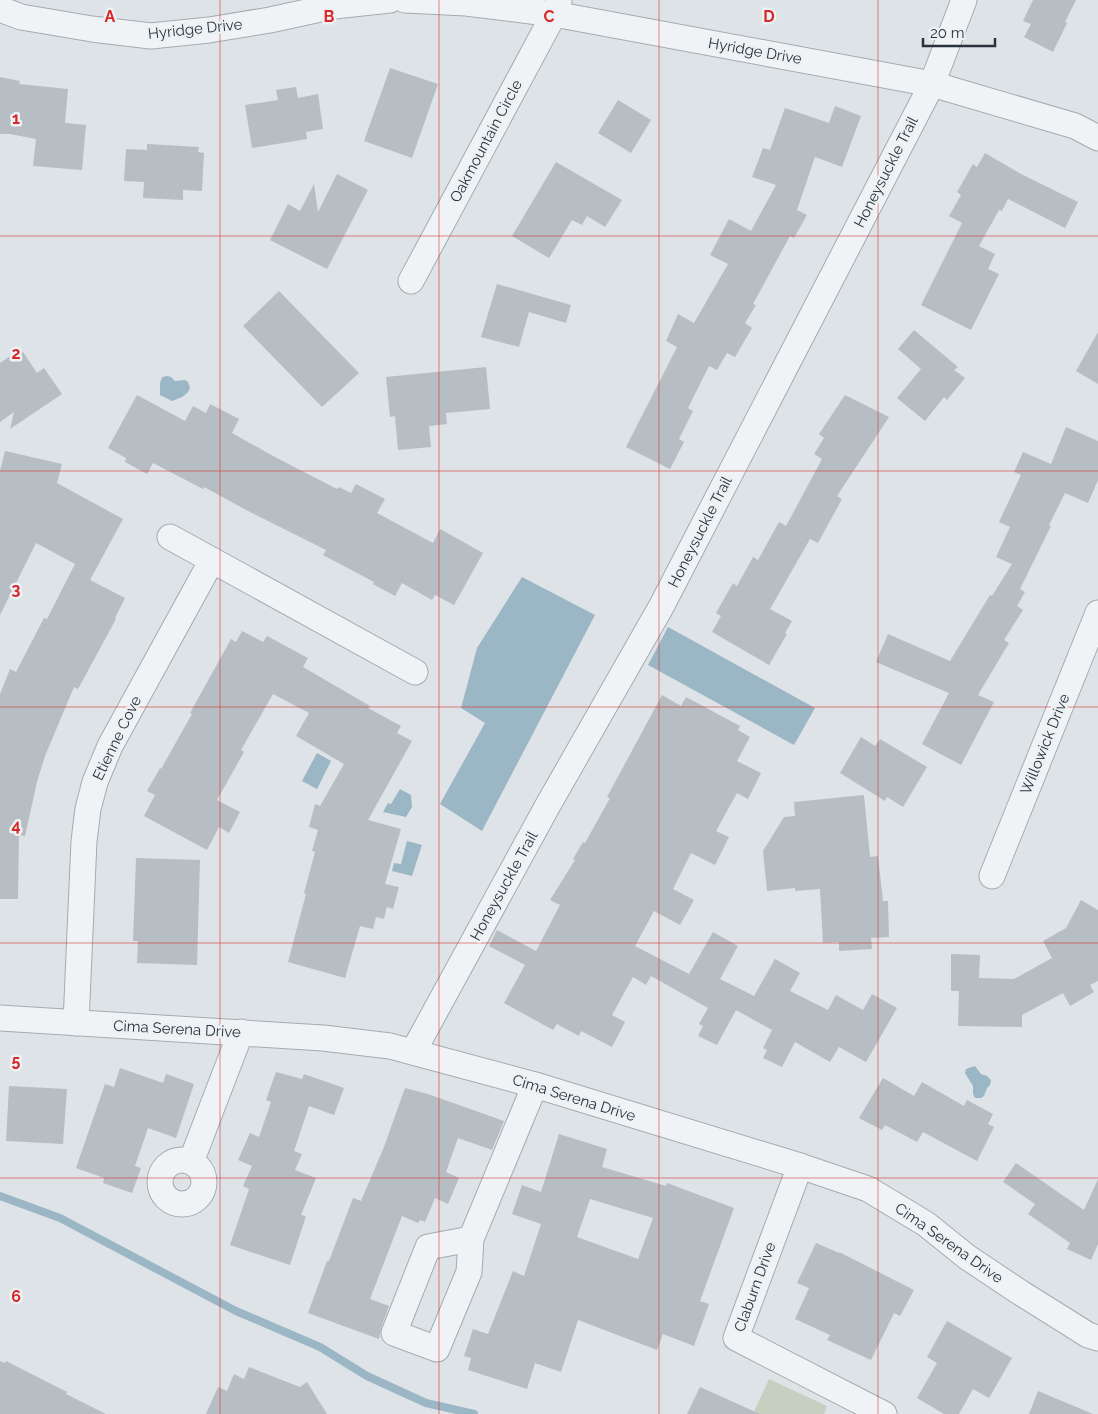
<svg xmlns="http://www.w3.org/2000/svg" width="1098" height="1414" viewBox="0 0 1098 1414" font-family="Raleway,sans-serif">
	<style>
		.green { fill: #c7d0c0 }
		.water { fill: #9bb6c4 }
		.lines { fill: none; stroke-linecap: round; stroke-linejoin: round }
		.stream { stroke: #9bb6c4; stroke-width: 8 }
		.building { fill: #b6bdc3; fill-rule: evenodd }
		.minor-casing { stroke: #a4abb0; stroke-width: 27 }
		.minor { stroke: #f0f3f5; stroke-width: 25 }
		.grid { fill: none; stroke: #d62828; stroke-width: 1; stroke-opacity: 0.55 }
		.labels { text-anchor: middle; stroke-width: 5; stroke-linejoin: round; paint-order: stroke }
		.street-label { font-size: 15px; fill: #28333c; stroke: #edf1f4 }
		.grid-label { font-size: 16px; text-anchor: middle; font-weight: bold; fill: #d62828; stroke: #edf1f4; stroke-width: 5; stroke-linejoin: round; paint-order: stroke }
	</style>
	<rect width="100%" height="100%" fill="#dee3e7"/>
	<path class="green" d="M769 1379 827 1406 824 1414H753Z"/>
	<g class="water">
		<path d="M167 376 171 377 175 381 185 380 188 382 190 388C187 396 180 398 172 401L160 395V383L162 377Z"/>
		<path d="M522 577 595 615 482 831 440 804 485 723 461 708 477 648Z"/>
		<path d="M668 627 815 708 794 745 648 665Z"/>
		<path d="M317 753 331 761 317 789 302 781Z"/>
		<path d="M400 789 411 795 412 807 406 817 383 812 388 803 391 804Z"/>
		<path d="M407 841 422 845 412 876 392 871 394 863 401 864Z"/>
		<path d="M975 1066 981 1074 987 1076 991 1080 990 1085 987 1088 984 1096 981 1098H975L973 1094V1086L965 1073 966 1069Z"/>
	</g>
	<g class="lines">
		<path class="stream" d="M0 1196 60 1218 236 1311 320 1347 367 1376 426 1403 474 1414"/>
	</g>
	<g class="building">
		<path d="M1033 0H1076L1065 22 1067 23 1053 52 1024 37 1031 24 1023 21Z"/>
		<path d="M390 68 438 84 412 158 364 141Z"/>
		<path d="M0 77 20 81 19 84 68 89 65 123 86 125 82 170 33 166 36 139 10 134H0Z"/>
		<path d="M296 87 298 98 318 94 323 129 306 132 307 139 252 148 245 105 278 100 276 90Z"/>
		<path d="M618 100 651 120 631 153 598 133Z"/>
		<path d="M835 106 861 116 842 167 815 157 797 210 807 215 794 238 790 236 753 304 756 305 745 323 752 328 735 357 727 353 717 370 709 366 688 408 693 411 679 439 684 442 670 469 626 447 677 347 666 341 678 314 694 323 728 264 710 255 729 219 751 231 776 185 752 177 763 148 770 150 785 108 829 123Z"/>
		<path d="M147 144 199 147 198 152 204 153 202 191 183 190V200L143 198 144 182 124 181 126 149 147 150Z"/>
		<path d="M985 153 1021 174 1078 202 1065 228 1008 199 1002 211 999 210 979 246 995 254 988 269 999 274 971 330 921 305 962 223 949 216 961 195 957 192 973 164 977 167Z"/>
		<path d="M556 162 622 200 605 227 587 216 582 225 572 220 549 258 512 236Z"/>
		<path d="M337 174 368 190 327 269 270 240 288 204 300 211 314 184 318 212Z"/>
		<path d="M497 284 571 305 566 323 529 312 519 347 481 337Z"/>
		<path d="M279 291 359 373 322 407 243 326Z"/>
		<path d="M914 330 958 367 954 370 965 378 947 400 944 397 925 421 897 398 921 369 898 349Z"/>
		<path d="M1098 332V384L1076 371Z"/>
		<path d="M21 349 37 373 44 368 62 394 10 429 14 412 0 422V363Z"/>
		<path d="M486 367 490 409 446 413 447 424 429 426 431 447 398 450 395 416 390 417 386 377Z"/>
		<path d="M137 395 185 421 193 406 206 413 210 404 239 419 232 433 275 457 337 489 339 487 351 493 356 484 385 499 377 513 433 543 440 529 483 553 454 605 435 595 432 600 402 583 395 596 373 584 374 582 323 555 326 550 250 512 204 487 203 489 153 463 147 474 125 462 126 458 108 448Z"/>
		<path d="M845 395 889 417 837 496 842 499 818 543 810 539 770 609 792 621 785 633 787 634 769 665 712 632 721 616 716 613 733 583 737 586 753 557 758 560 779 522 786 526 822 459 814 454 824 438 819 434Z"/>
		<path d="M1066 427 1098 441V480L1088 503 1065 493 1049 525 1051 526 1020 589 1025 592 1017 606 1023 610 1004 640 1009 643 978 695 994 702 961 765 922 744 949 693 876 662 888 634 950 661 990 595 992 596 1012 564 996 557 1010 527 999 522 1021 475 1014 472 1023 452 1051 464Z"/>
		<path d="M5 451 62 464 57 483 123 519 90 580 125 598 115 618 116 619 78 689 74 687 45 756 37 782 25 836 19 835 18 899H0V694L10 669 16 672 44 618 47 619 75 564 36 543 0 615V471Z"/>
		<path d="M242 631 263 642 267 636 308 658 303 667 370 706 368 708 401 726 397 733 412 741 368 820 401 829 385 884 399 887 393 909 387 907 384 919 376 917 373 929 360 926 345 978 288 962 306 894 304 893 315 852 312 851 318 830 309 827 315 804 320 806 344 764 296 736 309 713 273 694 241 750 244 752 217 800 240 812 229 833 219 827 207 850 144 816 155 795 147 791 160 768 161 769 192 714 190 713 231 639 236 642Z"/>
		<path d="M662 695 681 706 686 697 740 726 738 730 750 737 737 761 761 773 748 799 737 793 716 831 729 837 715 865 691 853 673 889 694 900 680 925 654 911 635 946 689 974 713 932 738 946 720 979 754 996 775 959 800 973 790 991 828 1010 836 995 863 1010 872 994 897 1008 866 1062 839 1047 830 1062 795 1042 782 1067 763 1058 767 1050 763 1048 772 1030 736 1010 717 1045 698 1036 703 1026 699 1024 708 1008 651 976 646 985 633 977 612 1015 625 1022 612 1047 581 1031 579 1036 557 1024 553 1030 504 1003 525 965 489 946 497 930 536 951 560 905 550 900 575 860 573 859 583 842 585 843 610 798 607 797Z"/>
		<path d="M861 737 875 746 880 739 927 767 903 807 887 797 885 801 840 773Z"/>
		<path d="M864 795 870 857 878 856 883 901H888L889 937 871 938 872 949 839 951V942L823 943 820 889 795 891V888L767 891 763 851 784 817 795 816 794 802Z"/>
		<path d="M136 858 200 860 197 965 137 963 138 941H133Z"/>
		<path d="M1081 900 1098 910V981L1090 985 1094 992 1070 1006 1063 993 1022 1015V1027L958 1026 959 991H951V954L980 955 979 978 1014 979 1052 958 1043 941 1066 928Z"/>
		<path d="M120 1068 163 1083 166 1074 194 1084 176 1138 148 1128 135 1166 141 1168 132 1193 103 1183 104 1178 76 1168 105 1084 114 1087Z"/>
		<path d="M276 1072 302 1079 304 1074 344 1088 334 1115 309 1106 294 1151 302 1154 295 1170 316 1178 301 1215 306 1216 290 1265 230 1245 249 1189 243 1186 252 1166 238 1160 250 1133 259 1137 271 1102 266 1100Z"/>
		<path d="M883 1078 914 1096 922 1082 964 1106 967 1100 993 1114 988 1124 994 1127 977 1161 923 1132 917 1142 885 1125 882 1130 859 1118Z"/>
		<path d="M9 1086 67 1089 63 1144 6 1141Z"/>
		<path d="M405 1088 428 1094 504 1121 492 1150 458 1138 446 1172 459 1178 448 1204 435 1198 425 1222 420 1220 418 1223 402 1216 370 1299 389 1306 381 1328 379 1339 308 1313 327 1261H329L353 1198 361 1201 384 1147Z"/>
		<path d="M559 1134 607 1149 602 1167 666 1186 667 1183 734 1208 700 1301 709 1304 694 1346 663 1334 657 1350 578 1320 561 1372 535 1363 527 1389 468 1370 471 1358 464 1356 473 1329 488 1334 513 1271 524 1276 541 1224 512 1214 522 1185 541 1192ZM590 1199 653 1218 638 1259 577 1237Z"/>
		<path d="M1016 1163 1084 1210 1098 1179V1244L1091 1260 1067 1249 1070 1243 1028 1214 1035 1204 1003 1182Z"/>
		<path d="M816 1243 839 1253V1252L914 1290 900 1316 894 1313 871 1360 827 1340 830 1335 795 1319 809 1288 797 1283Z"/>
		<path d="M947 1321 1012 1358 989 1398 973 1389 959 1414H944L917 1398 937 1363 927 1357Z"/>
		<path d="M0 1361 5 1363 6 1361 67 1392 66 1394 106 1414H0Z"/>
		<path d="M249 1367 300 1387 307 1382 327 1414H206L218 1387 227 1391 234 1374 244 1379Z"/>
		<path d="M700 1387 760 1414H687Z"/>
		<path d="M1038 1391 1093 1414H1029Z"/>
	</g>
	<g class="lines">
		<g class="minor-casing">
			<g id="minor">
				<path d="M405 0 466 3 554 14 932 84 1075 126 1098 138"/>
				<path d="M0 9 21 17 92 29 151 36 209 30 270 20 334 6 390 0"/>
				<path d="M411 281 554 14 559 1"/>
				<path d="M170 537 415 672"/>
				<path d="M992 876 1098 613"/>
				<path d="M0 1018 323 1038 390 1046 535 1085 800 1166 868 1189 926 1224 967 1257 1021 1293 1088 1335 1098 1338"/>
				<path d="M76 1023 84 841 88 809 95 782 110 746 212 560"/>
				<path d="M413 1052 548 805 661 607 932 84 964 0"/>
				<circle cx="182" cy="1182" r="22"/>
				<path d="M191 1162 241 1032"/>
				<path d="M800 1166 736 1338 884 1414"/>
				<path d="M471 1239 469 1272 437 1349 394 1333 428 1247 471 1239 535 1085"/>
			</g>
		</g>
		<use href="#minor" class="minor"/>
	</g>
	<path class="grid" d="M220 0V1414M439 0V1414M659 0V1414M878 0V1414M0 236H1098M0 471H1098M0 707H1098M0 943H1098M0 1178H1098"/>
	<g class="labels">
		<g class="street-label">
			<text transform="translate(195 29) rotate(-6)" y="5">Hyridge Drive</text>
			<text transform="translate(755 51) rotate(10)" y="5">Hyridge Drive</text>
			<text transform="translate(486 141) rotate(-62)" y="5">Oakmountain Circle</text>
			<text transform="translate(886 172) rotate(-63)" y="5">Honeysuckle Trail</text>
			<text transform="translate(700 532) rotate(-63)" y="5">Honeysuckle Trail</text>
			<text transform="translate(117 738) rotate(-64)" y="5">Etienne Cove</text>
			<text transform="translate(1045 744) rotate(-68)" y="5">Willowick Drive</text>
			<text transform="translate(504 886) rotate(-61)" y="5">Honeysuckle Trail</text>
			<text transform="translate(177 1029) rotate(3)" y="5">Cima Serena Drive</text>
			<text transform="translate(574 1098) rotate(17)" y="5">Cima Serena Drive</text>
			<text transform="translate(949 1243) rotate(35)" y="5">Cima Serena Drive</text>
			<text transform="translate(755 1287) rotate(-70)" y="5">Claburn Drive</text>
		</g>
	</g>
	<g class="grid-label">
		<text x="110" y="22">A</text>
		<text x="329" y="22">B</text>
		<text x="549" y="22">C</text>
		<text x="769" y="22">D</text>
		<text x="16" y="124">1</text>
		<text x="16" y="359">2</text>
		<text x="16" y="595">3</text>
		<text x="16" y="831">4</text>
		<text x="16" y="1066">5</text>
		<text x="16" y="1302">6</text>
	</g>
	<path d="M923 38v8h72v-8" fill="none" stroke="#28333c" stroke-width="2.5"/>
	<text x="930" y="38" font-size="15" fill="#28333c" stroke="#edf1f4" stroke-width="4" paint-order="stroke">20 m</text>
</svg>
